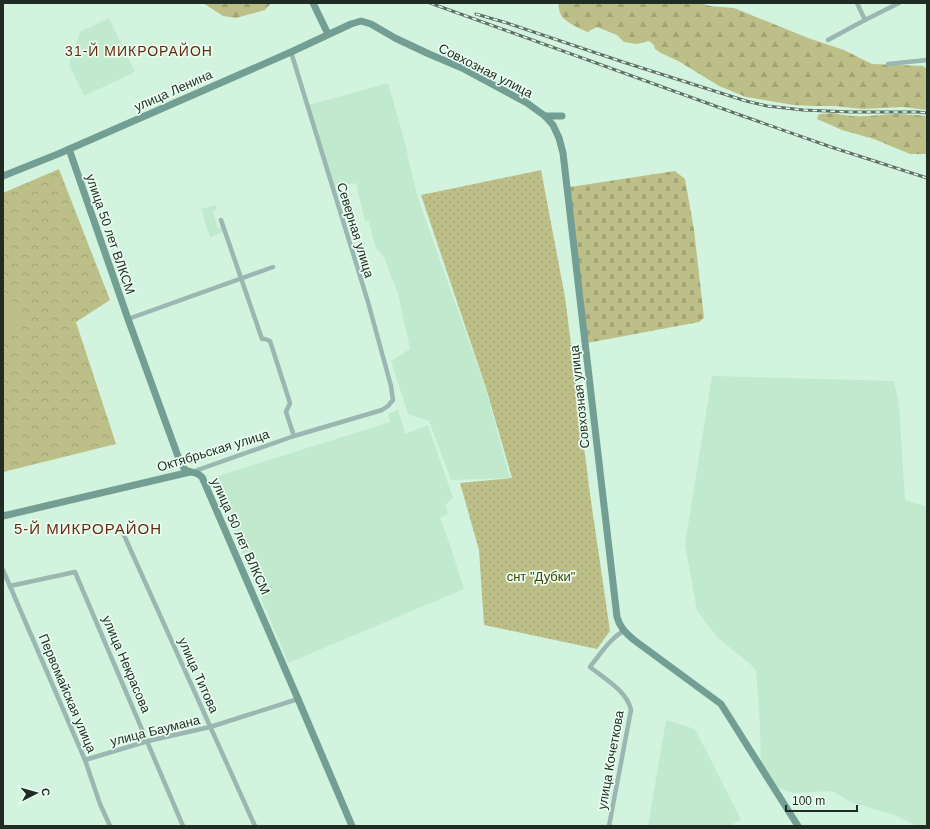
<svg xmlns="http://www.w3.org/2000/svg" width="930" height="829" viewBox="0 0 930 829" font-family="Arial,sans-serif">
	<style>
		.built { fill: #c1e9ce }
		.forest { fill: url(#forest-firs) }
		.cemetery { fill: url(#cemetery-stones) }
		.park { fill: url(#park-crowns) }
		.garden { fill: url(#garden-dots) }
		.pitch { fill: #bdbf88 }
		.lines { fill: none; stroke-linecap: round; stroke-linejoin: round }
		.street { stroke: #9ab7b1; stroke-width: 4.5 }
		.secondary { stroke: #729e94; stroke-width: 7 }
		.rail-casing { stroke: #5d7164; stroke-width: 3 }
		.rail { stroke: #e9fdf0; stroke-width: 1.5; stroke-dasharray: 4.5; stroke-linecap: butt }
		.labels { text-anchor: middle; stroke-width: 3.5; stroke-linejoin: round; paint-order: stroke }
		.street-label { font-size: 13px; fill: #1f2b23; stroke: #e9fdf0 }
		.park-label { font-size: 13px; fill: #464600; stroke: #e9fdf0 }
		.neighbourhood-label { font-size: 14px; letter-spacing: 1px; fill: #692810; stroke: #e9fdf0 }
		.quarter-label { font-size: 15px; letter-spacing: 1px; fill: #692810; stroke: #e9fdf0 }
	</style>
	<defs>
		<pattern id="forest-firs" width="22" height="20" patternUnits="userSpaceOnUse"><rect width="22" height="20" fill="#bdbf88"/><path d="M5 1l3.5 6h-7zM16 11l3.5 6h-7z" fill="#a2a475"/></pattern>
		<pattern id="cemetery-stones" width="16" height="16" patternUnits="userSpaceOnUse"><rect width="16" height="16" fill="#bdbf88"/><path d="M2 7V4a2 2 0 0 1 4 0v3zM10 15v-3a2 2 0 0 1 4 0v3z" fill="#a2a475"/></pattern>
		<pattern id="park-crowns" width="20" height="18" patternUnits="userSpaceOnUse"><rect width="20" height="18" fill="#bdbf88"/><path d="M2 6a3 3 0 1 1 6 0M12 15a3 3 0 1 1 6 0" fill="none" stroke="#a2a475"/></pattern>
		<pattern id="garden-dots" width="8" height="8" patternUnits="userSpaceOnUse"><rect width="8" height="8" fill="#bdbf88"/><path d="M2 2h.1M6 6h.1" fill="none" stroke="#a2a475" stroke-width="1.8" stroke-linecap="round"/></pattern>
	</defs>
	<rect width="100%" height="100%" fill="#d2f4de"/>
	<g class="built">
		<path d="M109 18 135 72 84 96 69 65 80 32Z"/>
		<path d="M388 83 404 139 417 195 485 387 510 478 451 480 429 421 408 414 391 361 410 349 398 294 384 257 376 248 369 222 365 221 356 183 334 187 309 105Z"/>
		<path d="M215 205 217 210 213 212 218 228 222 227 224 232 210 237 201 209Z"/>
		<path d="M712 376 894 381 899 405 905 500 927 507V826H917L894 815 851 802 832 791 794 793 771 786 761 768 760 726 756 670 749 663 718 638 697 611 685 544Z"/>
		<path d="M398 410 405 434 428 425 453 498 445 505 448 513 440 518 449 542 464 589 288 663 215 487 221 485 218 476 390 422 388 414Z"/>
		<path d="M666 720 695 729 741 820 733 824V826H648Z"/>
	</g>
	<g class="forest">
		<path d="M203 3H271L265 10 236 18 223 16Z"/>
		<path d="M558 3H700L710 6 734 8 808 38 844 50 872 64 923 66 927 69V110L903 107 862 109 835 106H814L794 105 746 97 719 86 680 62 661 53 655 49 654 45 649 41 637 44 624 42 617 35 597 27 591 30 588 32C582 30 565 22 561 15 559 12 559 7 558 3Z"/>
		<path d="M834 113C857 119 873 115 896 114 906 114 917 115 927 116V154H910L874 139 842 130 817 119 818 115 820 114Z"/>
	</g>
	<path class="cemetery" d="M675 171 685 179 694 230 704 318 699 322 587 343 570 187Z"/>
	<path class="park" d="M59 169 110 300 76 322 116 444 3 472V193Z"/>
	<path class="garden" d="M541 170 565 297 590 494 610 631 597 649 484 625 479 550 460 483 512 478 486 388 421 195Z"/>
	<path class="pitch" d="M8 295 11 297 22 330 20 333 7 336 3 329V297Z"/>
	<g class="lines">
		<g class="street">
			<path d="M857 3 865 20"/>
			<path d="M828 40 865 20 899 3"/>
			<path d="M888 64 927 60"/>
			<path d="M221 220 262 339H265L270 341 290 403 286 412 294 436"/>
			<path d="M128 319 273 267"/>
			<path d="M192 472 294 436 382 410 388 406 393 400 391 386 368 302 291 52"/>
			<path d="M123 533 255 826"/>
			<path d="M3 570 85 760 100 804 110 826"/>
			<path d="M10 586 75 572 183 826"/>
			<path d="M85 760 148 741 210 727 298 699"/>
			<path d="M609 826 631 710C627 691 605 679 590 667 600 654 609 640 623 631"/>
		</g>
		<g class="secondary">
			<path d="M313 3 328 34"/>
			<path d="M545 116H562"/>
			<path d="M69 149 128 319 179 459 185 470 198 474 202 477 298 699 352 826"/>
			<path d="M3 176 58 154 291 52 351 24 361 21 371 24 395 38 429 54 462 68 527 103 545 116 553 125 559 138 563 153 617 617C620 628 626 633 634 640L721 704 798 826"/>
			<path d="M3 516 190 472"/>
		</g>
		<g class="rail-casing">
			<g id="rail">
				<path d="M430 3 740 115 831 147 927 178"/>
				<path d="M476 14 507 23 626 63 746 101 767 106 803 110 851 112H918L927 113"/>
			</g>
		</g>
		<use href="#rail" class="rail"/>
	</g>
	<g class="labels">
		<g class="street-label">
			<text transform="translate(486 70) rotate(27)" y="5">Совхозная улица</text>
			<text transform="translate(173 90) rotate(-24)" y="5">улица Ленина</text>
			<text transform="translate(356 230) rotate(73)" y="5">Северная улица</text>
			<text transform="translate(111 234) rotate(71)" y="5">улица 50 лет ВЛКСМ</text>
			<text transform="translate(579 397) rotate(-96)" y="5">Совхозная улица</text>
			<text transform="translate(213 450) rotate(-17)" y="5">Октябрьская улица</text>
			<text transform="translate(241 536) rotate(66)" y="5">улица 50 лет ВЛКСМ</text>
			<text transform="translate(127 664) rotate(67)" y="5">улица Некрасова</text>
			<text transform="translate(199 675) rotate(66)" y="5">улица Титова</text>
			<text transform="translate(68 693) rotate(67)" y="5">Первомайская улица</text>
			<text transform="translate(155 730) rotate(-14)" y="5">улица Баумана</text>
			<text transform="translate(610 760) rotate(-80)" y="5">улица Кочеткова</text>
		</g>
		<g class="park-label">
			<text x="541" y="581">снт "Дубки"</text>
		</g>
		<g class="neighbourhood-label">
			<text x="139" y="56">31-Й МИКРОРАЙОН</text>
		</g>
		<g class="quarter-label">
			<text x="88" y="534">5-Й МИКРОРАЙОН</text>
		</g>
	</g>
	<rect width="930" height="829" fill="none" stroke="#1f2b23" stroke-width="8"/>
	<g transform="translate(36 793) rotate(84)" stroke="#e9fdf0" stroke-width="3" paint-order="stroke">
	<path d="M0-3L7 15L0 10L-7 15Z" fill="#1f2b23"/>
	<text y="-6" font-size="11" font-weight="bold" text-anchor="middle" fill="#1f2b23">С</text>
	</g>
	<path d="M786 805v6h71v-6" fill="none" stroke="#1f2b23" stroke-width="2"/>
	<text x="792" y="805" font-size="12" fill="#1f2b23" stroke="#e9fdf0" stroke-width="3" paint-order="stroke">100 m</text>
</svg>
